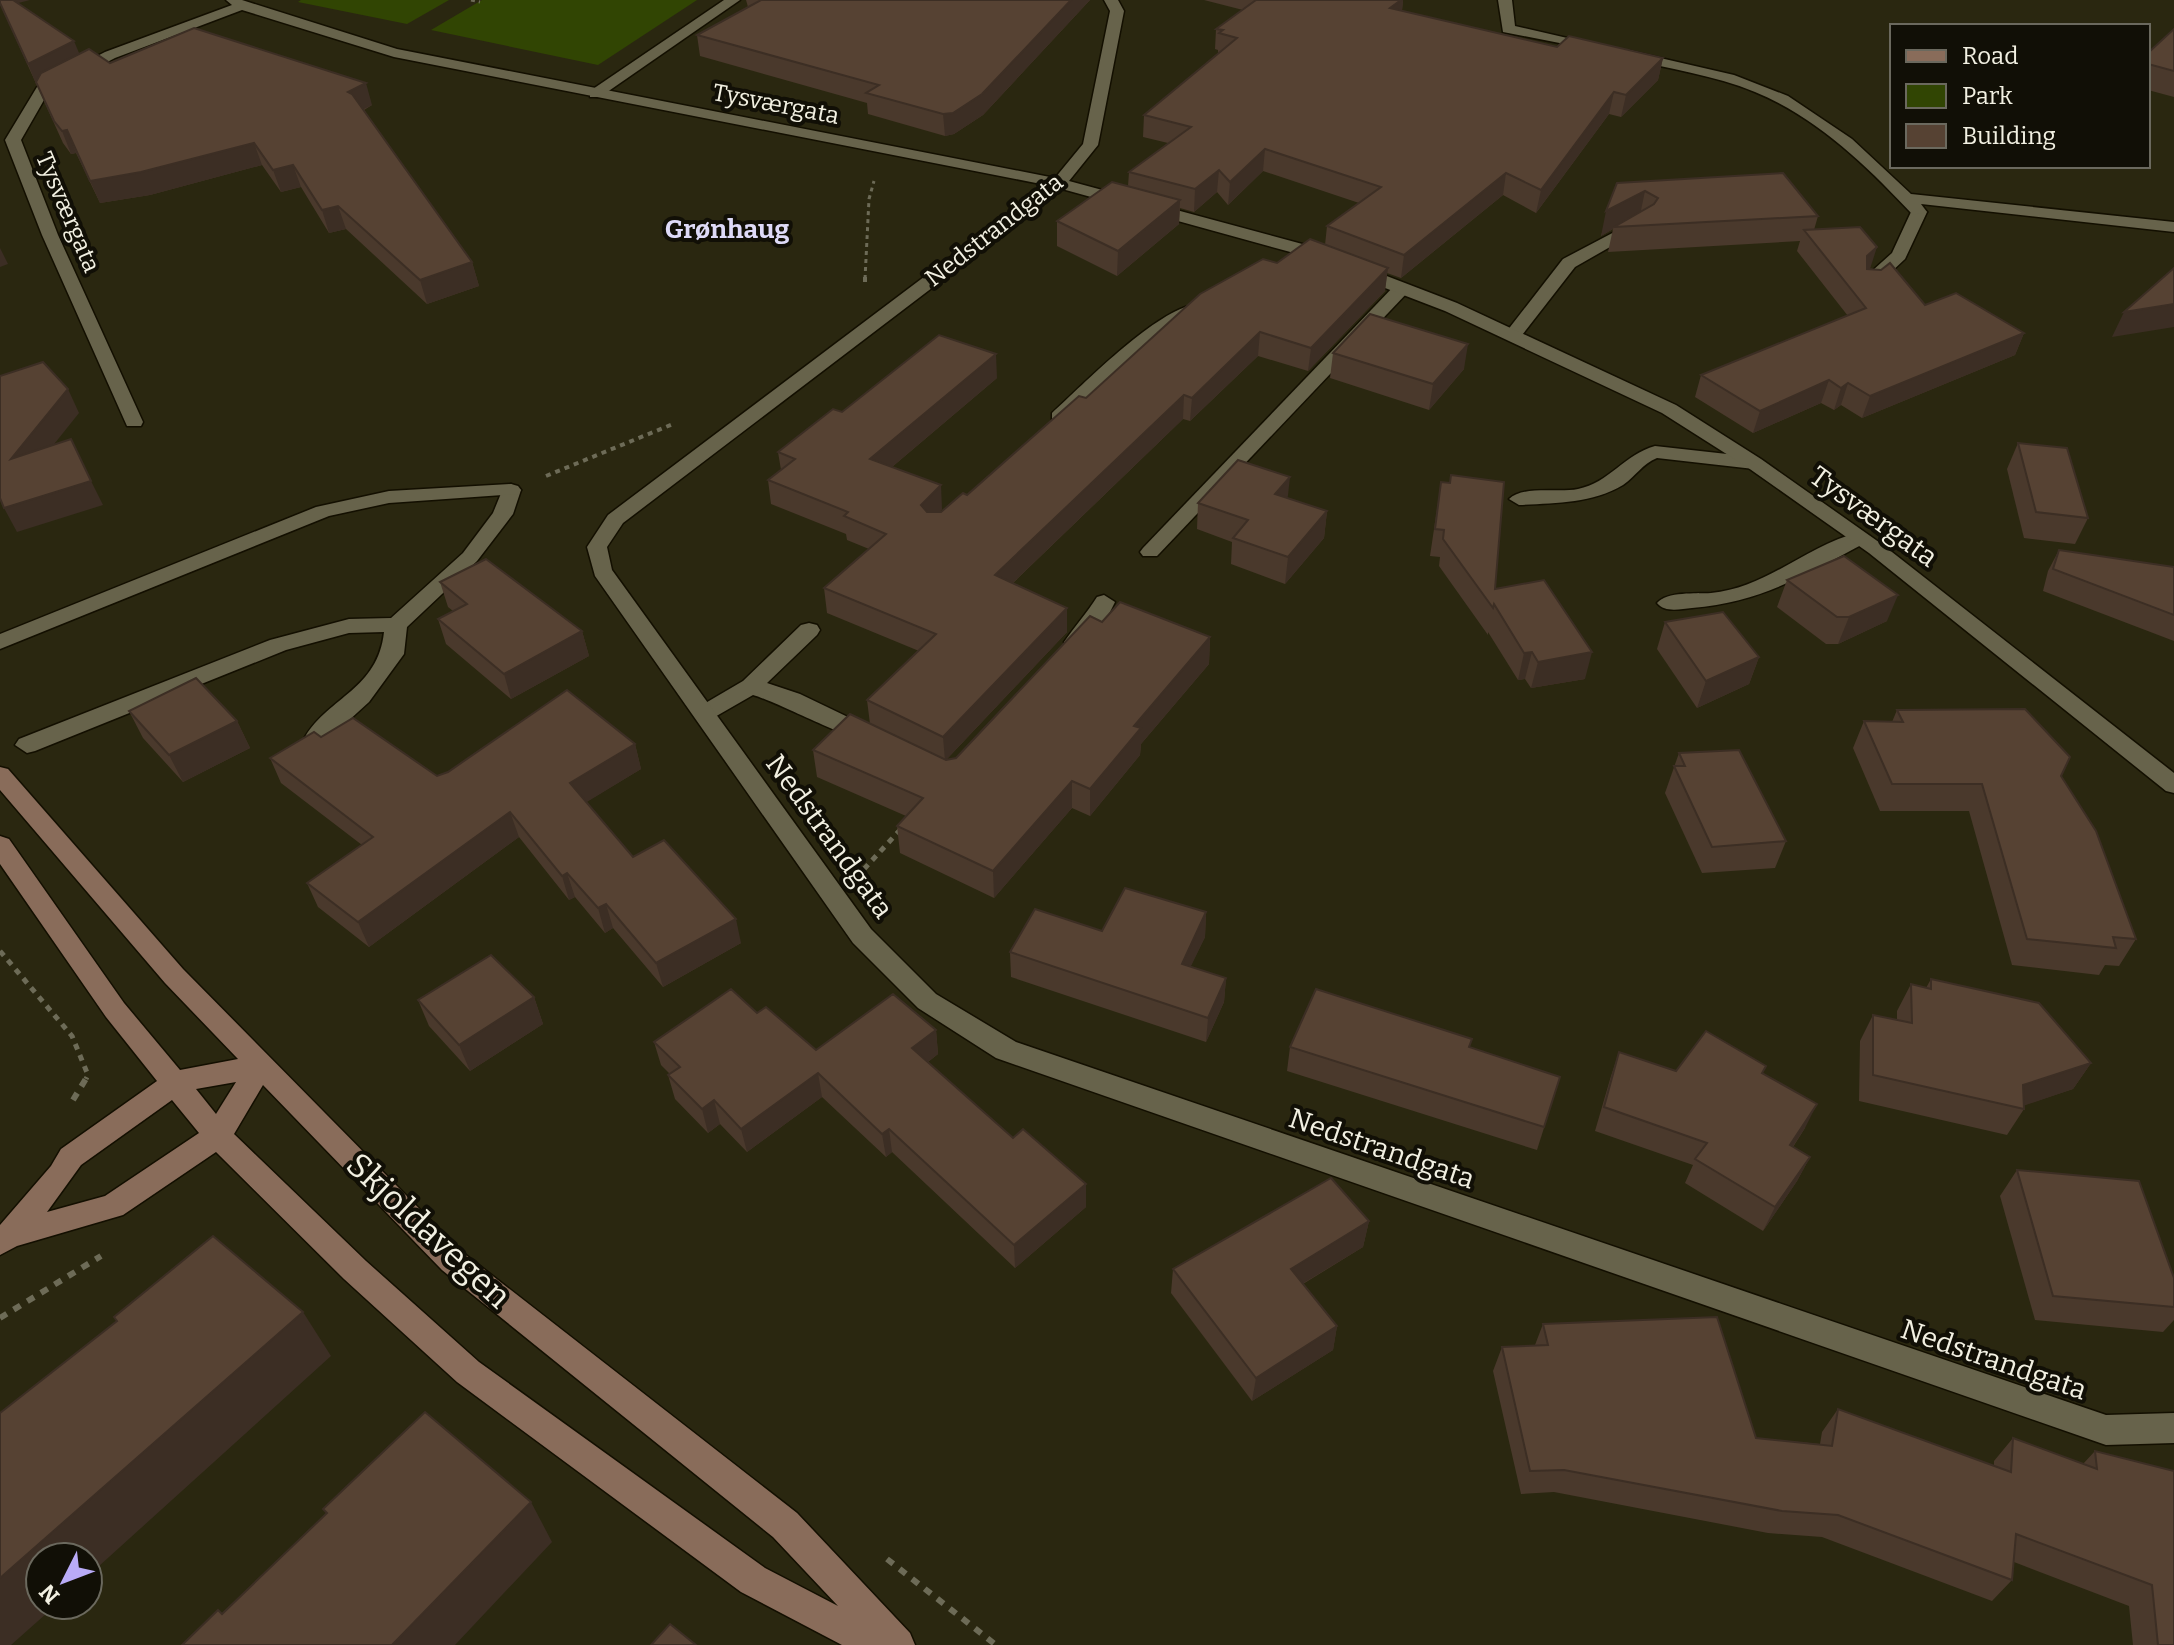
<svg xmlns="http://www.w3.org/2000/svg" width="2174" height="1645" viewBox="0 0 2174 1645" font-family="Bitter,serif">
	<style>
		.green { fill: #314503 }
		.lines { fill: none; stroke-linecap: round; stroke-linejoin: round }
		.lane-casing { stroke: #130f00; stroke-width: 3 }
		.street-casing { stroke: #130f00; stroke-width: 3 }
		.secondary-casing { stroke: #130f00; stroke-width: 3 }
		.path-far3 { stroke: #6d6b57; stroke-width: 3; stroke-dasharray: 4 4; stroke-linecap: butt }
		.path-far2 { stroke: #6d6b57; stroke-width: 4; stroke-dasharray: 5 5; stroke-linecap: butt }
		.path-far1 { stroke: #6d6b57; stroke-width: 5; stroke-dasharray: 6 6; stroke-linecap: butt }
		.path { stroke: #6d6b57; stroke-width: 6; stroke-dasharray: 8 8; stroke-linecap: butt }
		.lane { fill: #67634b; fill-rule: evenodd }
		.street { fill: #67634b; fill-rule: evenodd }
		.secondary { fill: #896c5a; fill-rule: evenodd }
		.wall { fill: #4a392c }
		.shaded-wall { fill: #3c2e24 }
		.building { fill: #564233; stroke: #3c2e24; stroke-width: 2 }
		.labels { text-anchor: middle; stroke-width: 8; stroke-linejoin: round; paint-order: stroke }
		.far-street-label { font-size: 24px; fill: #f2f0e2; stroke: #110f06 }
		.far-neighbourhood-label { font-size: 26px; font-weight: bold; fill: #dedaf7; stroke: #110f06 }
		.street-label { font-size: 28px; fill: #f2f0e2; stroke: #110f06 }
		.near-street-label { font-size: 34px; fill: #f2f0e2; stroke: #110f06 }
	</style>
	<rect width="100%" height="100%" fill="#2a2710"/>
	<g class="green">
		<path d="M301 0H449L407 24 298 2Z"/>
		<path d="M482 0H697L598 65 431 30Z"/>
	</g>
	<g class="lines">
		<g class="lane-casing">
			<g id="lane">
				<path d="M724 0H740L600 97H590V91Z"/>
				<path d="M1919 207 1927 212 1905 259 1874 288H1862V280L1892 253 1911 212Z"/>
				<path d="M1639 219 1647 224 1645 227 1575 267 1519 339H1507V331L1563 259Z"/>
				<path d="M1402 283 1411 288 1408 292 1157 556H1143L1140 552 1143 548 1396 284Z"/>
				<path d="M1192 305 1198 306V314L1146 349 1066 421H1052V413C1085 383 1151 315 1192 305Z"/>
				<path d="M1655 446 1754 457 1764 463 1754 469 1657 458C1642 464 1636 476 1623 485 1591 504 1554 503 1519 505L1509 499C1523 485 1559 493 1578 489 1609 483 1625 454 1655 446Z"/>
				<path d="M511 484 521 490 513 514 477 561 407 627 404 654 369 702 324 743 316 745 305 737C329 697 378 689 384 632L349 633 286 650 35 751 27 753 15 745 19 739 270 640 349 619 391 618 463 553 493 513 504 486Z"/>
				<path d="M1860 532 1870 538 1867 542C1806 574 1763 602 1692 608 1680 609 1665 613 1657 603 1667 591 1696 594 1711 593 1767 588 1807 545 1860 532Z"/>
				<path d="M1104 595 1115 602 1104 624 1083 647H1067L1064 642C1075 626 1087 613 1097 597Z"/>
				<path d="M809 623 817 625 820 630 817 635 767 683 800 694 877 731 880 737 877 743C862 747 778 702 753 695L713 718H697L694 713 697 708 743 681 801 625Z"/>
			</g>
		</g>
		<g class="street-casing">
			<g id="street">
				<path d="M226 0H242L397 49 1055 178 1083 144 1110 11 1104 0H1118L1124 11 1098 145 1069 181 1306 245 1457 303 1676 405 1761 459 1883 545 2174 773V793L2166 791 1869 553 1747 467 1662 413 1445 311 1294 253 1062 189 623 523 607 547 612 570 871 929 936 994 1016 1042 2106 1415 2174 1413V1443L2106 1445 996 1058 918 1008 853 943 595 576 587 547 608 515 1046 185 394 57 242 10 115 58 48 93 21 140 58 235 143 422 141 426H127L42 235 5 140 37 87 105 52 232 5Z"/>
				<path d="M1498 0H1512L1515 26 1602 46 1595 50 1503 32Z"/>
				<path d="M1630 51 1734 75 1788 96 1852 139 1911 194 2174 222V232L1921 204 1927 212 1913 215C1868 167 1818 118 1755 92 1714 75 1668 69 1625 58L1623 55Z"/>
				<path d="M511 484 518 486 521 490 518 494 389 503 329 516 0 649V634L316 507 389 491Z"/>
			</g>
		</g>
		<g class="secondary-casing">
			<path id="secondary" d="M0 767 8 769 183 969 462 1252 797 1513 910 1633 915 1645H842L741 1592 457 1382 344 1279 216 1152 123 1215 17 1246 0 1255V1225L51 1166 61 1149 157 1081 106 1017 0 864V836L9 839 124 1003 180 1070 238 1059 165 983 0 790ZM236 1082 216 1114 196 1089ZM263 1085 442 1270 773 1537 838 1606 765 1568 479 1362 366 1261 234 1134ZM172 1100 199 1133 105 1196 47 1212 81 1165Z"/>
		</g>
		<g class="path-far3">
			<path d="M471 0 480 2"/>
			<path d="M865 279 869 199 874 181"/>
		</g>
		<g class="path-far2">
			<path d="M865 282V277"/>
			<path d="M546 476 673 424"/>
		</g>
		<g class="path-far1">
			<path d="M864 869 901 829"/>
			<path d="M0 951 72 1036 88 1075 86 1079"/>
		</g>
		<g class="path">
			<path d="M73 1100 87 1077"/>
			<path d="M0 1318 101 1256"/>
			<path d="M887 1559 996 1645"/>
		</g>
		<use href="#lane" class="lane"/>
		<use href="#street" class="street"/>
		<use href="#secondary" class="secondary"/>
	</g>
	<g class="wall">
		<path d="M746 0H1090L983 115 954 134 945 136 868 114 867 103 700 56 697 35 748 7Z"/>
		<path d="M1204 0H1403L1402 11 1557 47 1663 58 1658 80 1621 117 1609 114 1536 213 1503 195 1401 278 1387 273 1385 291 1308 371 1258 356 1190 421 1183 419 1013 583 1067 608V632L947 759 956 758 1102 622 1210 637 1209 664 1141 744 1140 755 1090 816 1072 808 994 898 900 853 897 826 906 816 817 777 813 750 870 724 867 700 919 651 827 613 824 588 869 549 847 540 846 534 771 504 768 480 781 470 778 452 842 412 997 378 892 467 942 509 939 512H941L967 495 1086 398 1277 263 1325 245 1327 226 1359 203 1263 171 1228 205 1217 192 1194 212 1180 208 1179 224 1117 276 1057 246V221L1128 186 1129 172 1168 143 1143 137 1144 115 1218 53V50L1215 49 1216 29 1243 10Z"/>
		<path d="M18 3 80 54 110 63 372 105 364 110 472 262 479 286 427 304 346 229 329 233 301 187 281 192 262 165 150 195 100 203 76 153 71 154 63 143 0 4Z"/>
		<path d="M2174 29V97L2148 90V53Z"/>
		<path d="M1617 183 1818 216 1814 230 1870 269 1925 305 2024 333 2015 355 1862 418 1841 405 1834 410 1821 403 1753 433 1695 397 1701 375 1848 316 1797 251 1800 241 1608 252 1613 229 1601 236Z"/>
		<path d="M1333 353 1464 369 1429 410 1330 378Z"/>
		<path d="M2018 443 2088 518 2075 544 2024 538 2007 469Z"/>
		<path d="M1441 482 1495 589 1585 679 1531 688 1525 679 1518 680 1488 632V635L1439 566 1440 557 1430 556Z"/>
		<path d="M1288 498 1327 511 1324 538 1285 584 1231 564 1232 542 1197 529 1198 503Z"/>
		<path d="M2059 550 2174 567V641L2043 591 2048 571Z"/>
		<path d="M1787 580 1887 621 1838 644H1826L1777 607Z"/>
		<path d="M440 582 582 631 589 656 511 699 446 644 438 619 453 611 448 607Z"/>
		<path d="M1665 622 1759 657 1749 684 1697 708 1657 649Z"/>
		<path d="M1897 710 2061 776 2136 939 2119 966 2105 965 2099 975 2012 965 1969 811H1880L1853 748 1864 721 1892 722Z"/>
		<path d="M129 711 237 721 250 748 183 782 143 738Z"/>
		<path d="M321 737 437 776 635 744 641 769 586 802 633 857 741 943 663 987 613 928 605 933 575 897 569 900 519 837 369 947 318 907 307 883 362 845 281 783 270 758Z"/>
		<path d="M1679 753 1786 841 1775 868 1702 873 1665 793Z"/>
		<path d="M1206 912 1205 937 1190 967 1226 978 1224 1002 1206 1042 1011 977 1010 952 1102 931Z"/>
		<path d="M1931 979 2091 1063 2073 1089 2024 1105V1109L2007 1135 1859 1101 1860 1041 1873 1015 1897 1020V1011L1911 984 1926 988Z"/>
		<path d="M534 997 543 1024 470 1071 429 1026 418 1000Z"/>
		<path d="M936 1030 938 1054 928 1062 1086 1207 1015 1268 892 1152 886 1157 822 1097 747 1152 720 1124 708 1133 675 1099 668 1075 670 1074 661 1065 654 1042 816 1050Z"/>
		<path d="M1290 1047H1470L1560 1077 1537 1150 1287 1071Z"/>
		<path d="M1619 1052 1676 1071 1763 1073 1805 1128 1793 1147 1810 1157 1797 1181 1763 1231 1685 1183 1693 1165 1595 1131 1611 1076Z"/>
		<path d="M2017 1170 2174 1278V1320L2163 1332 2035 1320 2000 1196Z"/>
		<path d="M1369 1221 1363 1247 1303 1284 1337 1326 1333 1350 1252 1401 1171 1293 1173 1269Z"/>
		<path d="M1543 1324 1756 1438 1820 1444 1822 1432 1838 1409 1994 1466V1461L2013 1438 2083 1464 2095 1451 2174 1471V1645H2133L2129 1606 2014 1562 2012 1580 1992 1601 1822 1537 1768 1533 1554 1492 1521 1494 1493 1371 1502 1347 1535 1345Z"/>
	</g>
	<g class="shaded-wall">
		<path d="M0 0H30L3 7Z"/>
		<path d="M1071 0H1090L983 115 954 134 945 136 943 114Z"/>
		<path d="M1401 0H1403L1401 19 1390 8Z"/>
		<path d="M74 41 82 60 36 84 28 64Z"/>
		<path d="M1663 58 1658 80 1621 117 1626 95Z"/>
		<path d="M366 83 372 105 354 114 348 92Z"/>
		<path d="M1614 92 1609 114 1536 213 1541 190Z"/>
		<path d="M67 130 76 153 71 154 62 131Z"/>
		<path d="M254 143 262 165 150 195 100 203 90 181Z"/>
		<path d="M1265 149 1263 171 1228 205 1230 182Z"/>
		<path d="M293 165 301 187 281 192 273 170Z"/>
		<path d="M1219 170 1217 192 1194 212 1195 189Z"/>
		<path d="M1506 173 1503 195 1401 278 1404 255Z"/>
		<path d="M1645 191 1640 215 1614 227 1613 229 1601 236 1606 211Z"/>
		<path d="M1180 200 1179 224 1117 276 1118 251Z"/>
		<path d="M338 206 346 229 329 233 322 210Z"/>
		<path d="M1877 247 1870 269 1860 278 1867 256Z"/>
		<path d="M0 248 8 264 0 267Z"/>
		<path d="M472 262 479 286 427 304 420 280Z"/>
		<path d="M1388 268 1385 291 1308 371 1311 348Z"/>
		<path d="M2174 304V327L2112 337 2124 312Z"/>
		<path d="M1260 332 1258 356 1190 421 1192 398Z"/>
		<path d="M2024 333 2015 355 1862 418 1870 396Z"/>
		<path d="M1468 344 1464 369 1429 410 1433 384Z"/>
		<path d="M996 354 997 378 873 483 870 459Z"/>
		<path d="M1829 380 1821 403 1753 433 1760 411Z"/>
		<path d="M1848 383 1841 405 1834 410 1841 388Z"/>
		<path d="M68 389 79 413 23 483 11 459Z"/>
		<path d="M1184 395 1183 419 996 599 995 575Z"/>
		<path d="M1290 477 1287 504 1275 494Z"/>
		<path d="M91 481 103 505 17 532 4 508Z"/>
		<path d="M941 485 942 509 923 529 921 505Z"/>
		<path d="M1327 511 1324 538 1285 584 1288 557Z"/>
		<path d="M1898 595 1887 621 1838 644 1849 617Z"/>
		<path d="M1067 608V632L945 761 943 737Z"/>
		<path d="M582 631 589 656 511 699 504 674Z"/>
		<path d="M1210 637 1209 664 1141 744 1140 755 1090 816V789L1134 726Z"/>
		<path d="M1532 652 1525 679 1518 680 1524 653Z"/>
		<path d="M1592 652 1585 679 1531 688 1538 662Z"/>
		<path d="M1759 657 1749 684 1697 708 1706 681Z"/>
		<path d="M237 721 250 748 183 782 169 755Z"/>
		<path d="M635 744 641 769 577 808 570 783Z"/>
		<path d="M1072 781V808L994 898 993 871Z"/>
		<path d="M510 812 519 837 369 947 358 922Z"/>
		<path d="M567 873 575 897 569 900 562 876Z"/>
		<path d="M606 904 613 928 605 933 598 908Z"/>
		<path d="M1206 912 1205 937 1180 989 1182 964Z"/>
		<path d="M736 919 741 943 663 987 656 963Z"/>
		<path d="M1226 978 1224 1002 1206 1042 1208 1018Z"/>
		<path d="M534 997 543 1024 470 1071 459 1045Z"/>
		<path d="M936 1030 938 1054 915 1072 912 1048Z"/>
		<path d="M2091 1063 2073 1089 2017 1108 2023 1085Z"/>
		<path d="M818 1073 822 1097 747 1152 741 1129Z"/>
		<path d="M714 1100 720 1124 708 1133 702 1109Z"/>
		<path d="M1817 1104 1805 1128 1778 1169 1790 1145Z"/>
		<path d="M889 1129 892 1152 886 1157 882 1134Z"/>
		<path d="M1810 1157 1797 1181 1763 1231 1775 1207Z"/>
		<path d="M1086 1184V1207L1015 1268 1014 1245Z"/>
		<path d="M1369 1221 1363 1247 1287 1293 1291 1269Z"/>
		<path d="M303 1312 331 1356 88 1576V1557H40V1605H56L11 1645H0V1578Z"/>
		<path d="M1337 1326 1333 1350 1252 1401 1256 1378Z"/>
		<path d="M531 1502 552 1542 455 1645H392Z"/>
	</g>
	<g class="building">
		<path d="M0 0H13L74 41 28 64 0 3Z"/>
		<path d="M761 0H1071L982 94 953 113 943 114 866 93 879 85 697 35Z"/>
		<path d="M1256 0H1401L1390 8 1557 47 1569 36 1663 58 1626 95 1614 92 1541 190 1506 173 1404 255 1327 226 1381 187 1265 149 1230 182 1219 170 1195 189 1129 172 1191 127 1144 115 1237 38 1219 33 1223 30 1216 29Z"/>
		<path d="M194 28 366 83 348 92 352 94 472 262 420 280 338 206 322 210 293 165 273 170 254 143 141 172 90 181 67 130 62 131 54 121 36 82 41 73 89 49 110 63Z"/>
		<path d="M2174 29V71L2148 64V53Z"/>
		<path d="M1783 173 1818 216 1614 227 1654 204 1658 198 1645 191 1606 211 1617 183Z"/>
		<path d="M1112 182 1180 200 1118 251 1057 221Z"/>
		<path d="M1860 227 1877 247 1867 256V269L1881 270 1890 263 1925 305 1956 293 2024 333 1870 396 1848 383 1841 388 1829 380 1760 411 1701 375 1866 308 1804 230Z"/>
		<path d="M1310 239 1388 268 1311 348 1260 332 1192 398 1184 395 995 575 1067 608 943 737 867 700 936 634 824 588 886 534 844 516 848 512 768 480 795 459 778 452 833 409 842 412 939 335 996 354 870 459 941 485 921 505 927 512H941L963 493 967 495 1079 396 1086 398 1200 294 1263 259 1277 263Z"/>
		<path d="M2174 268V304L2124 312Z"/>
		<path d="M1370 314 1468 344 1433 384 1333 353Z"/>
		<path d="M43 362 68 389 11 459 71 439 91 481 4 508 0 498V376Z"/>
		<path d="M2018 443 2067 448 2088 518 2036 512Z"/>
		<path d="M1238 460 1290 477 1275 494 1327 511 1288 557 1233 538 1248 520 1198 503Z"/>
		<path d="M1451 475 1504 482 1495 589 1544 580 1592 652 1538 662 1532 652 1524 653 1494 604 1493 608 1443 539 1444 530 1435 529 1441 482 1450 483Z"/>
		<path d="M2059 550 2174 567V615L2053 569Z"/>
		<path d="M1844 556 1898 595 1849 617H1837L1787 580Z"/>
		<path d="M486 559 582 631 504 674 438 619 467 604 440 582Z"/>
		<path d="M1120 602 1210 637 1134 726 1141 728 1090 789 1072 781 993 871 897 826 923 798 813 750 850 714 946 760 956 758 1090 616 1102 622Z"/>
		<path d="M1723 612 1759 657 1706 681 1665 622Z"/>
		<path d="M196 678 237 721 169 755 129 711Z"/>
		<path d="M567 690 635 744 570 783 633 857 664 840 736 919 656 963 606 904 598 908 567 873 562 876 510 812 358 922 307 883 373 837 270 758 314 732 321 737 353 718 437 776 448 772Z"/>
		<path d="M2025 709 2070 757 2061 776 2096 831 2136 939 2113 937 2116 948 2027 939 1982 784H1892L1864 721 1903 722 1897 710Z"/>
		<path d="M1739 750 1786 841 1712 847 1674 766H1685L1679 753Z"/>
		<path d="M1125 888 1206 912 1182 964 1226 978 1208 1018 1010 952 1035 909 1102 931Z"/>
		<path d="M491 955 534 997 459 1045 418 1000Z"/>
		<path d="M1931 979 2039 1003 2091 1063 2023 1085 2024 1109 1873 1075V1015L1912 1023 1911 984 1931 989Z"/>
		<path d="M731 989 757 1013 766 1007 816 1050 893 994 936 1030 912 1048 1013 1138 1023 1129 1086 1184 1014 1245 889 1129 882 1134 818 1073 741 1129 714 1100 702 1109 668 1075 680 1067 654 1042Z"/>
		<path d="M1316 989 1472 1039 1469 1047 1560 1077 1544 1127 1290 1047Z"/>
		<path d="M1706 1031 1766 1066 1762 1073 1817 1104 1790 1145 1810 1157 1775 1207 1695 1159 1707 1143 1604 1107 1619 1052 1676 1071Z"/>
		<path d="M2017 1170 2139 1181 2174 1278V1307L2053 1296Z"/>
		<path d="M1331 1178 1369 1221 1291 1269 1337 1326 1256 1378 1173 1269Z"/>
		<path d="M213 1236 303 1312 0 1578V1413L117 1321 114 1317Z"/>
		<path d="M1717 1317 1756 1438 1832 1446 1838 1409 2011 1472 2013 1438 2097 1469 2095 1451 2174 1471V1645H2158L2152 1585 2016 1534 2012 1580 1838 1515 1782 1511 1564 1470 1530 1471 1502 1347 1548 1345 1543 1324Z"/>
		<path d="M425 1412 531 1502 392 1645H182L218 1610 222 1614 327 1513 323 1509Z"/>
		<path d="M670 1624 696 1645H651Z"/>
	</g>
	<g class="labels">
		<g class="far-street-label">
			<text transform="translate(776 104) rotate(11)" y="8">Tysværgata</text>
			<text transform="translate(68 212) rotate(67)" y="8">Tysværgata</text>
			<text transform="translate(994 230) rotate(-38)" y="8">Nedstrandgata</text>
		</g>
		<g class="far-neighbourhood-label">
			<text x="727" y="238">Grønhaug</text>
		</g>
		<g class="street-label">
			<text transform="translate(1874 516) rotate(36)" y="10">Tysværgata</text>
			<text transform="translate(830 836) rotate(54)" y="10">Nedstrandgata</text>
			<text transform="translate(1382 1148) rotate(19)" y="10">Nedstrandgata</text>
			<text transform="translate(1994 1359) rotate(19)" y="10">Nedstrandgata</text>
		</g>
		<g class="near-street-label">
			<text transform="translate(429 1230) rotate(43)" y="12">Skjoldavegen</text>
		</g>
	</g>
	<rect x="1890" y="24" width="260" height="144" fill="#110f06" stroke="#6b695e" stroke-width="2"/>
	<rect x="1906" y="50" width="40" height="12" fill="#896c5a" stroke="#6b695e" stroke-width="2"/>
	<text x="1962" y="64" font-size="24" fill="#f2f0e2">Road</text>
	<rect x="1906" y="84" width="40" height="24" fill="#314503" stroke="#6b695e" stroke-width="2"/>
	<text x="1962" y="104" font-size="24" fill="#f2f0e2">Park</text>
	<rect x="1906" y="124" width="40" height="24" fill="#564233" stroke="#6b695e" stroke-width="2"/>
	<text x="1962" y="144" font-size="24" fill="#f2f0e2">Building</text>
	<g transform="translate(64 1581) rotate(228)"><circle r="38" fill="#110f06" stroke="#6b695e" stroke-width="2"/>
	<path d="M0-6L14 30L0 20L-14 30Z" fill="#b9abf7"/>
	<text y="-12" font-size="22" font-weight="bold" text-anchor="middle" fill="#f2f0e2">N</text>
	</g>
</svg>
